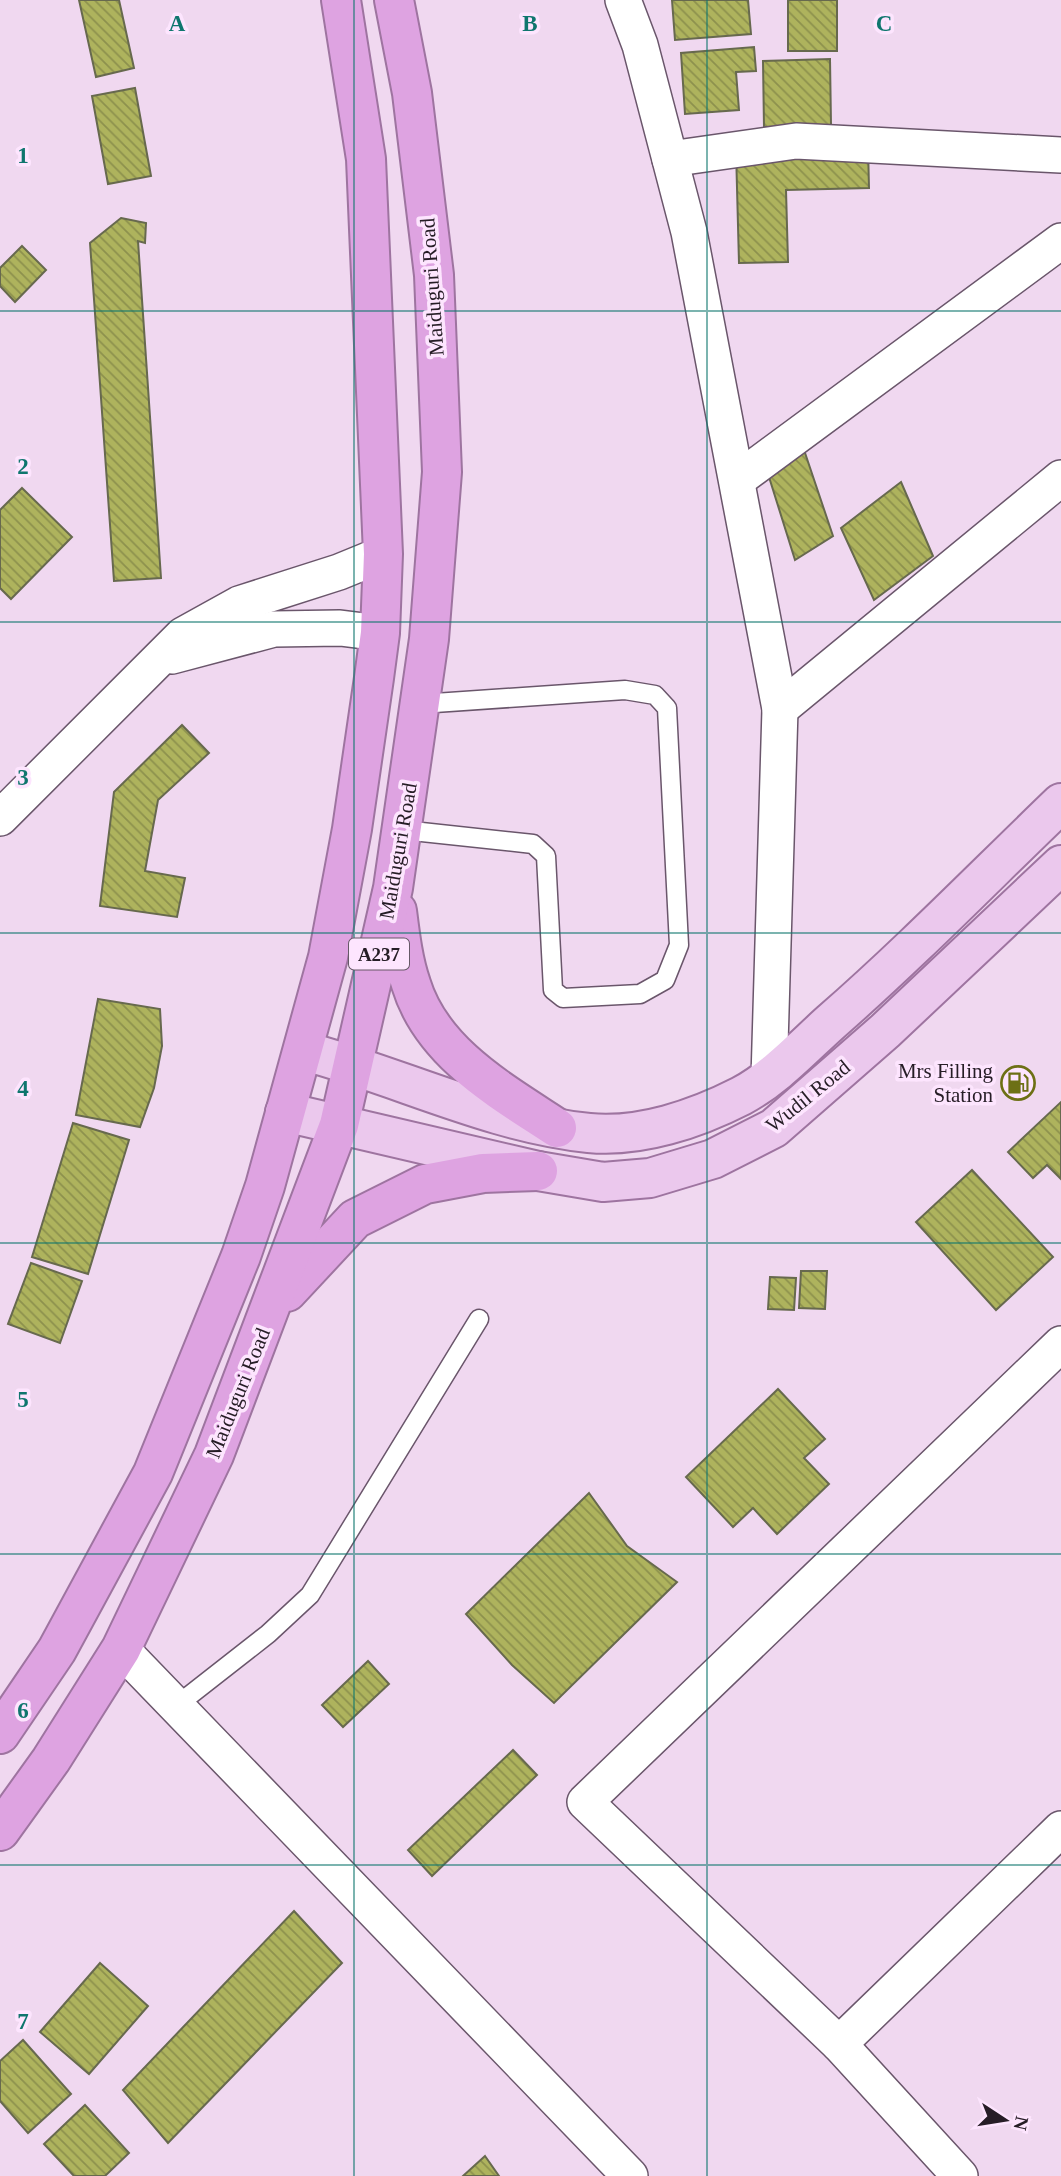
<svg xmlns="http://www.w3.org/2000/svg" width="1061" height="2176" viewBox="0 0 1061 2176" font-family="Georgia,serif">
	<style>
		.building { fill: url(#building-back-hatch); stroke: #67694e; stroke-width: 2 }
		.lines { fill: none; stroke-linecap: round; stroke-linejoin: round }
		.lane-casing { stroke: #6a566b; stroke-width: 21 }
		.street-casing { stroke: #6a566b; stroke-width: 38 }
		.primary-casing { stroke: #9e74a0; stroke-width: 42 }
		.highway-casing { stroke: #9e74a0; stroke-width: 42 }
		.lane { stroke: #fff; stroke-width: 18 }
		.street { stroke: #fff; stroke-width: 35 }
		.primary { stroke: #ebc8ed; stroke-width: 38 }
		.highway { stroke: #dea3e1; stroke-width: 38 }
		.grid { fill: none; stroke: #0f766e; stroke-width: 2; stroke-opacity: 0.55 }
		.labels { text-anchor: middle; stroke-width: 7; stroke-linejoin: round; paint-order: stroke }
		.shield { fill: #fde5fe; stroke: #665967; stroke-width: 2 }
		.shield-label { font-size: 19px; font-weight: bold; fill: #261d26 }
		.street-label { font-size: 21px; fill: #261d26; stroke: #fde5fe }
		.poi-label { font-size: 21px; fill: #261d26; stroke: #fde5fe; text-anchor: end }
		.grid-label { font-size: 23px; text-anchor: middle; font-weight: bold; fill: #0f766e; stroke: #fde5fe; stroke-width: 7; stroke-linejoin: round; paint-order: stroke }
	</style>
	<defs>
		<pattern id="building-back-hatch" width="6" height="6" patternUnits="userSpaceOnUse" patternTransform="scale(1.75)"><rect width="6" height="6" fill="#aeb35d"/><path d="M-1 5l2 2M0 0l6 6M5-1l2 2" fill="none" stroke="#8d914d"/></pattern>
	</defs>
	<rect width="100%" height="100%" fill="#f0d8f0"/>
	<g class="building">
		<path d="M79 0H119L134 68 96 77Z"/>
		<path d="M672 0H748L751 34 675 40Z"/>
		<rect x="788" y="0" width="49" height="51"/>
		<path d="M754 47 756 71 736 72 739 110 685 114 681 53Z"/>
		<path d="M830 59 831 125 764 127 763 61Z"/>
		<path d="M135 88 151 176 108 184 92 96Z"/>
		<path d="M868 146 869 188 786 190 788 262 739 263 736 150Z"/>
		<path d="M121 218 146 223 145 243 138 241 161 578 114 581 90 243Z"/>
		<path d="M22 246 46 270 15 302 0 286V268Z"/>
		<path d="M801 441 833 536 795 560 764 461Z"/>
		<path d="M901 482 933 556 874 600 841 528Z"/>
		<path d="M22 488 72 537 11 599 0 588V510Z"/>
		<path d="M182 725 209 753 158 800 145 871 185 878 177 917 100 906 114 792Z"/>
		<path d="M98 999 160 1009 162 1046 154 1088 140 1127 76 1115Z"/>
		<path d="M1061 1102V1179L1047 1165 1033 1178 1008 1152Z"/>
		<path d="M73 1123 129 1140 88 1274 32 1257Z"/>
		<path d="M972 1170 1053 1257 996 1310 916 1222Z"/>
		<path d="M31 1263 82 1281 60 1343 8 1324Z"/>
		<path d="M801 1271H827L825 1309 799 1308Z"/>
		<path d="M770 1277 796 1278 794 1310 768 1309Z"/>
		<path d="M778 1389 825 1439 804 1458 829 1484 777 1534 753 1508 733 1527 686 1477Z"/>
		<path d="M589 1493 627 1546 677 1582 554 1703 512 1665 466 1614Z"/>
		<path d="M368 1661 389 1684 343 1727 322 1705Z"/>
		<path d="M513 1750 537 1775 432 1876 408 1850Z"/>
		<path d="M294 1911 342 1963 168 2143 123 2090Z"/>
		<path d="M100 1963 148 2006 89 2074 40 2032Z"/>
		<path d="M23 2040 71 2094 28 2133 0 2101V2061Z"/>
		<path d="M85 2105 129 2153 105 2176H74L44 2144Z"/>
		<path d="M485 2156 499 2176H463Z"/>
	</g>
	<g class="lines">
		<g class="lane-casing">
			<g id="lane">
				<path d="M403 830 533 844 546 856 553 990 563 998 640 994 665 980 679 945 667 708 655 695 625 690 420 704"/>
				<path d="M176 1706 268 1634 310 1595 479 1319"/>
			</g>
		</g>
		<g class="street-casing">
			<g id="street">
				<path d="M623 0 640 45 689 232 780 709 769 1078"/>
				<path d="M670 159 796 141 1061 155"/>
				<path d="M737 480 1061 241"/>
				<path d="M172 656 274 629 340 628 380 633"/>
				<path d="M780 709 1061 478"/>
				<path d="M0 818 183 635 239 604 339 572 383 554"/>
				<path d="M121 1649 630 2176"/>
				<path d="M839 2044 585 1802 1061 1344"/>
				<path d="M960 2176 839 2044 1061 1829"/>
			</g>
		</g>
		<g class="primary-casing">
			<g id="primary">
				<path d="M304 1051C399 1076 491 1123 589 1133 640 1138 696 1119 741 1096 775 1078 803 1047 831 1022 911 952 985 876 1061 803"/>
				<path d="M285 1112 538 1171 603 1182 650 1178 713 1159 774 1128 885 1031 1061 865"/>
			</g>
		</g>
		<g class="highway-casing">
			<g id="highway">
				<path d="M397 911C400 935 403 961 411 984 432 1053 501 1091 557 1128"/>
				<path d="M287 1292 355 1219 425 1184 483 1173 538 1171"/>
				<path d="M0 1734 57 1650 153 1473 241 1256 265 1186 328 957 352 829 374 678 380 633 383 554 366 159 341 0"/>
				<path d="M0 1831 51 1760 121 1649 214 1455 339 1125 393 888 429 639 442 472 434 275 412 93 394 0"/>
			</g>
		</g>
		<use href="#lane" class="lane"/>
		<use href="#street" class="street"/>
		<use href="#primary" class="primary"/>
		<use href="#highway" class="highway"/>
	</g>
	<path class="grid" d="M354 0V2176M707 0V2176M0 311H1061M0 622H1061M0 933H1061M0 1243H1061M0 1554H1061M0 1865H1061"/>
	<defs>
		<g id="fuel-ring" transform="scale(1.75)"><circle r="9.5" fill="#fde5fe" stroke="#6d7015" stroke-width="1.5"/><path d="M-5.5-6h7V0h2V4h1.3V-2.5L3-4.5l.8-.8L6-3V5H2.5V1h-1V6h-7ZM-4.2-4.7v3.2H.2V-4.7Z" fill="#6d7015"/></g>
	</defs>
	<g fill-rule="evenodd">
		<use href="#fuel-ring" x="1018" y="1083"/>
	</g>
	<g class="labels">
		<rect class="shield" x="349" y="938.5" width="60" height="31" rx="5"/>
		<g class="shield-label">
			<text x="379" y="961">A237</text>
		</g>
		<g class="street-label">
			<text transform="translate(432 287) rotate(-94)" y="7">Maiduguri Road</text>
			<text transform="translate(398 851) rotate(-80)" y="7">Maiduguri Road</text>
			<text transform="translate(808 1096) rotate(-39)" y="7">Wudil Road</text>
			<text transform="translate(238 1393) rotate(-68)" y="7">Maiduguri Road</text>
		</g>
		<g class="poi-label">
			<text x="993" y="1078">Mrs Filling<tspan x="993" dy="24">Station</tspan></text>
		</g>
	</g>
	<g class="grid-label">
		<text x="177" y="31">A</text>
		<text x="530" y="31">B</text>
		<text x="884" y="31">C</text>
		<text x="23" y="163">1</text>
		<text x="23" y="474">2</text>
		<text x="23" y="785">3</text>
		<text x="23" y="1096">4</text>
		<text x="23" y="1407">5</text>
		<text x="23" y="1718">6</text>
		<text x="23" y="2029">7</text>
	</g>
	<g transform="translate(1005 2120) rotate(102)" stroke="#fde5fe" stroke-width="5" paint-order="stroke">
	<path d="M0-5L12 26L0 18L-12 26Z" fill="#261d26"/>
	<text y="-10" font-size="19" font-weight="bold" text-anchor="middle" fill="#261d26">N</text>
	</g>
</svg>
